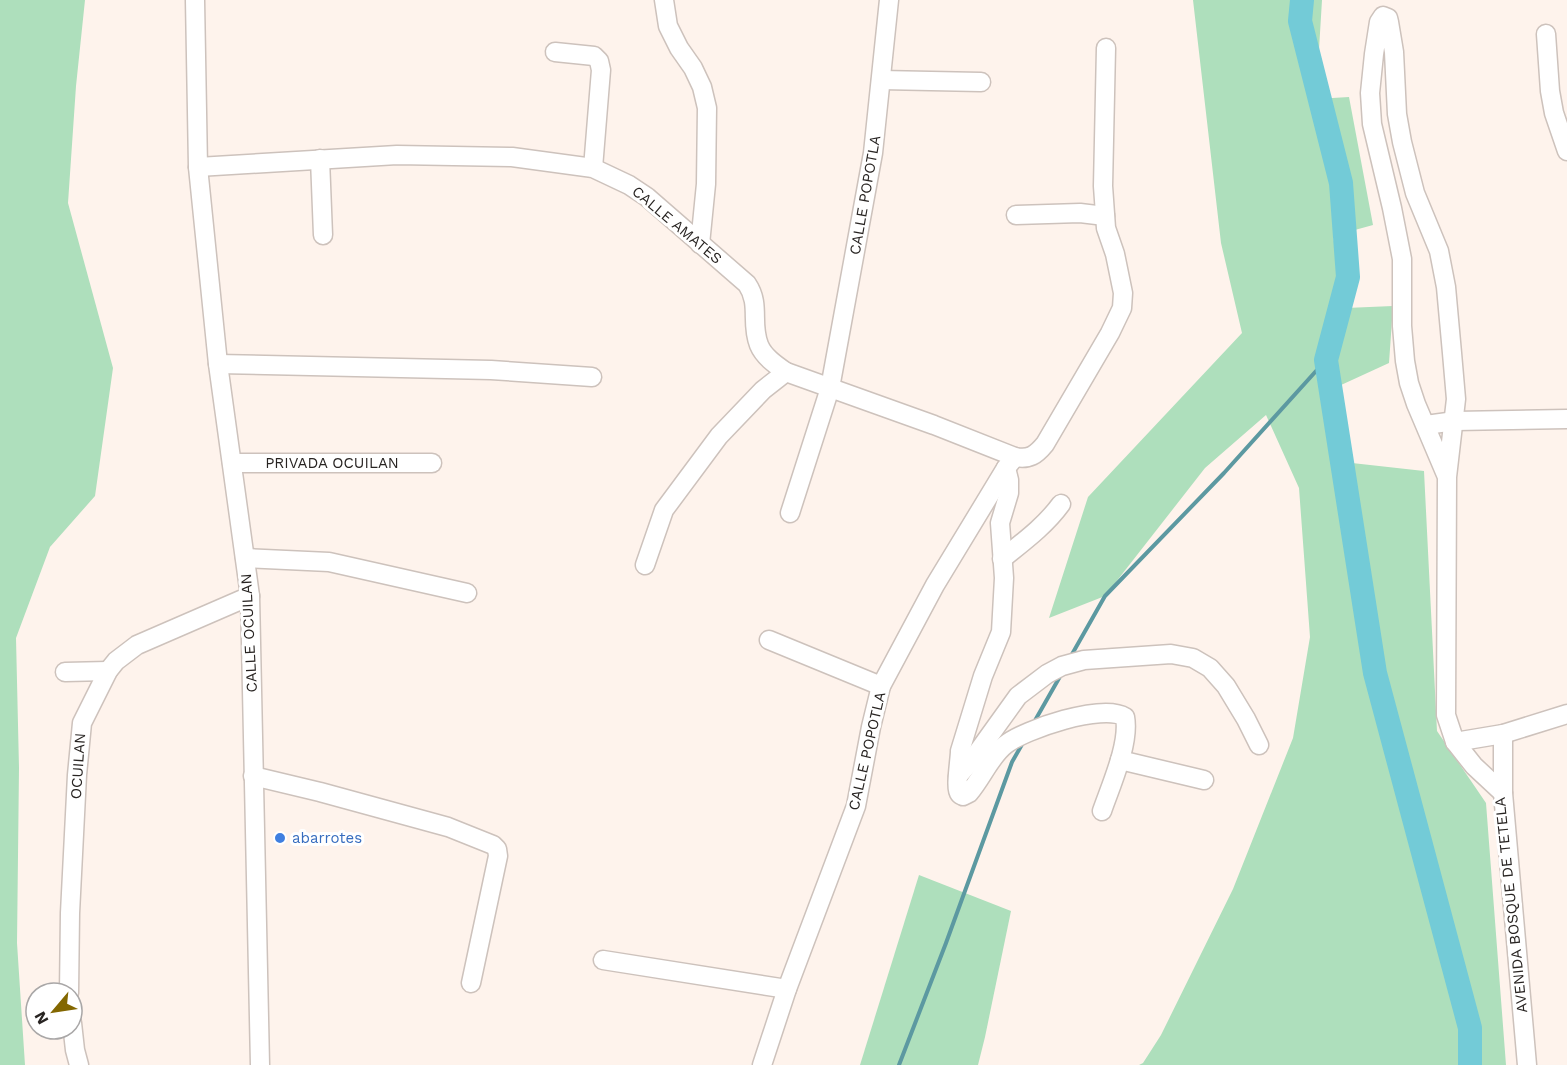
<svg xmlns="http://www.w3.org/2000/svg" width="1567" height="1065" viewBox="0 0 1567 1065" font-family="'Work Sans',sans-serif">
	<style>
		.green { fill: #aedfbc }
		.lines { fill: none; stroke-linecap: round; stroke-linejoin: round }
		.stream { stroke: #5c99a1; stroke-width: 4 }
		.river { stroke: #73cbd7; stroke-width: 24 }
		.minor-casing { stroke: #cdc2bc; stroke-width: 21 }
		.minor { stroke: #fff; stroke-width: 18 }
		.shop-dot { fill: #3f7fe0; stroke: #fff; stroke-width: 2 }
		.labels { text-anchor: middle; stroke-width: 6; stroke-linejoin: round; paint-order: stroke }
		.street-label { font-size: 15px; fill: #282422; stroke: #fff }
		.shop-label { font-size: 15px; fill: #366cbe; stroke: #fff; text-anchor: start }
	</style>
	<rect width="100%" height="100%" fill="#fef3ec"/>
	<g class="green">
		<path d="M0 0H85L76 86 68 203 113 368 95 496 50 547 16 638 19 768 17 943 25 1065H0Z"/>
		<path d="M1193 0H1322L1316 99 1349 97 1373 225 1333 236 1346 308 1393 306 1389 363 1328 391 1352 463 1424 471 1437 731 1486 803 1506 1065H1139L1143 1063 1161 1035 1233 889 1293 738 1310 637 1299 488 1266 415 1205 468 1105 596 1049 618 1088 497 1242 333 1221 243Z"/>
		<path d="M919 875 1011 911 985 1037 978 1065H860Z"/>
	</g>
	<g class="lines">
		<g class="stream">
			<path d="M1071 656 1105 596 1224 473 1326 360"/>
			<path d="M1033 724 1062 673"/>
			<path d="M899 1065 946 943 1012 762 1024 741"/>
		</g>
		<path class="river" d="M1302 0 1300 21 1341 183 1348 277 1326 360 1375 673 1470 1028V1065"/>
		<g class="minor-casing">
			<g id="minor">
				<path d="M195 0 198 167 218 364 250 596 260 1065"/>
				<path d="M664 0 668 26 679 48 693 68 702 87 707 108 706 184 700 244"/>
				<path d="M1546 34 1550 91 1554 113 1567 151"/>
				<path d="M555 52 594 56 599 61 601 70 593 168"/>
				<path d="M881 80 981 82"/>
				<path d="M320 159 323 235"/>
				<path d="M198 167 397 155 512 157 593 168 629 185 647 197 747 284C761 305 750 322 759 345 764 357 776 365 786 372L934 425 1015 457C1029 460 1036 455 1045 444L1110 333 1122 308 1123 293 1115 254 1106 228 1103 186 1106 48"/>
				<path d="M1016 215 1080 213 1105 216"/>
				<path d="M218 364 491 370 592 377"/>
				<path d="M1426 425 1455 421 1567 419"/>
				<path d="M232 463H432"/>
				<path d="M1006 468 1009 480V493L1000 523 1004 578 1001 632 983 676 960 751C960 759 955 789 959 793 960 795 961 795 963 796L969 793C982 778 990 757 1005 745 1025 729 1103 703 1125 717 1130 743 1111 785 1102 811"/>
				<path d="M1447 477 1416 404 1409 383 1405 361 1402 326V259L1392 208 1372 124 1370 93 1374 54 1379 22 1383 16 1388 18 1389 22 1394 52 1397 114 1402 142 1415 193 1439 251 1446 287 1452 353 1456 399 1447 477 1446 715 1455 742 1474 766 1503 793 1527 1065"/>
				<path d="M790 513 830 388 873 153 889 0"/>
				<path d="M245 558 329 562 467 593"/>
				<path d="M1002 559C1023 542 1045 526 1061 504"/>
				<path d="M645 565 664 510 719 436 763 390 786 372"/>
				<path d="M769 640 881 686"/>
				<path d="M65 672 108 671"/>
				<path d="M1503 734V793"/>
				<path d="M1455 742 1503 734 1567 714"/>
				<path d="M1120 760 1204 780"/>
				<path d="M253 776 320 792 448 827 493 845 497 849 498 856 471 983"/>
				<path d="M958 776 972 760 1018 696 1047 674 1062 666 1084 660 1171 654 1193 658 1210 668 1226 686 1246 719 1259 745"/>
				<path d="M603 960 787 989"/>
				<path d="M69 993 70 913 77 775 82 723 108 671 116 661 137 645 250 596"/>
				<path d="M72 1023 75 1050 79 1065"/>
				<path d="M762 1065 787 989 856 806 871 727 881 686 935 585 1006 468 1015 457"/>
			</g>
		</g>
		<use href="#minor" class="minor"/>
	</g>
	<circle class="shop-dot" cx="280" cy="838" r="6"/>
	<g class="labels">
		<g class="street-label">
			<text transform="translate(865 195) rotate(-80)" y="5">CALLE POPOTLA</text>
			<text transform="translate(677 225) rotate(40)" y="5">CALLE AMATES</text>
			<text x="332" y="468">PRIVADA OCUILAN</text>
			<text transform="translate(249 633) rotate(-93)" y="5">CALLE OCUILAN</text>
			<text transform="translate(867 751) rotate(-77)" y="5">CALLE POPOTLA</text>
			<text transform="translate(78 766) rotate(-86)" y="5">OCUILAN</text>
			<text transform="translate(1511 905) rotate(-96)" y="5">AVENIDA BOSQUE DE TETELA</text>
		</g>
		<g class="shop-label">
			<text x="292" y="843">abarrotes</text>
		</g>
	</g>
	<g transform="translate(54 1011) rotate(241)"><circle r="28" fill="#ffffff" stroke="#a9a7a7" stroke-width="1.5"/>
	<path d="M0-4.5L10 22L0 15L-10 22Z" fill="#836700"/>
	<text y="-9" font-size="16" font-weight="bold" text-anchor="middle" fill="#282422">N</text>
	</g>
</svg>
